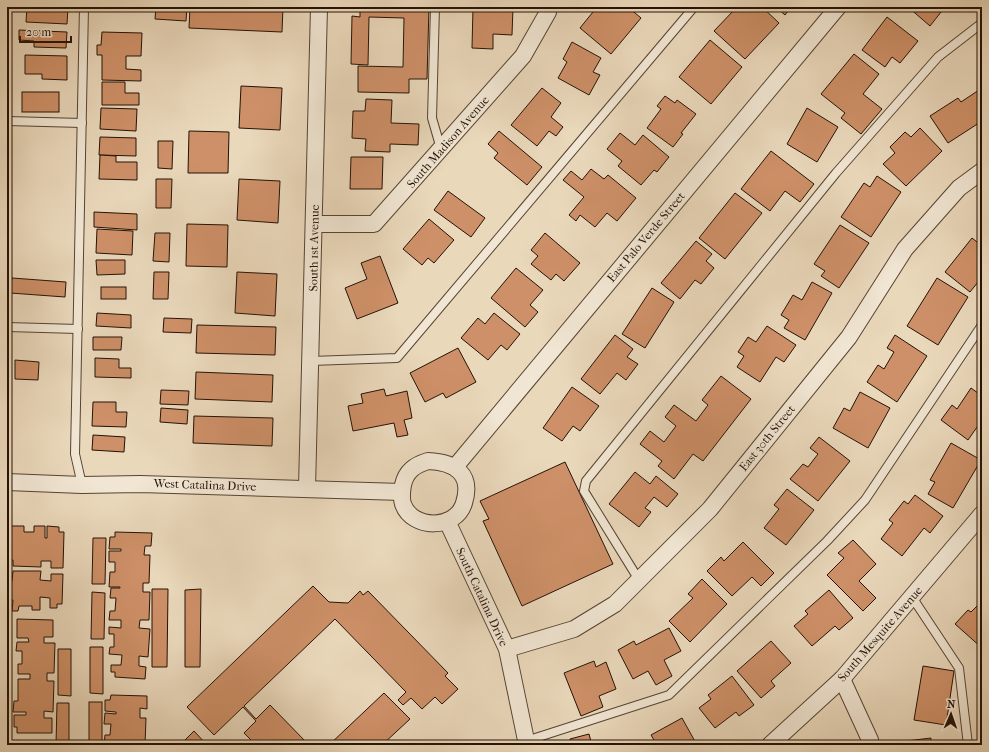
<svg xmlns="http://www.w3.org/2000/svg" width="989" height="752" viewBox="0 0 989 752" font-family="'IM FELL French Canon',serif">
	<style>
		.building { fill: #ce9068; stroke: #241206 }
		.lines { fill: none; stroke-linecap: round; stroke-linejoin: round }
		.lane-casing { stroke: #564433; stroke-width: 10 }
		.street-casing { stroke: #564433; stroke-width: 18 }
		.lane { stroke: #f1e6d3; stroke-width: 8 }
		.street { stroke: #f1e6d3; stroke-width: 16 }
		.labels { text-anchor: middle; stroke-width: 3.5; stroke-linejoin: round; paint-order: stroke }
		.street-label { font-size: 12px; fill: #241206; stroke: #f1e6d3 }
	</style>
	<rect width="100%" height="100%" fill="#ead8bb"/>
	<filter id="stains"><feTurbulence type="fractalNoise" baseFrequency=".005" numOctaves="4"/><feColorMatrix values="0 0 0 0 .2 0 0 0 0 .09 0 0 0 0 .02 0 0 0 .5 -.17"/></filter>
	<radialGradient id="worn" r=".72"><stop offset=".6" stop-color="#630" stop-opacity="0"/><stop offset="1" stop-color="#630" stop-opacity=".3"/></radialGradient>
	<g class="building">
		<path d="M27 7H68L67 24 26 22Z"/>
		<path d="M156 7H187L186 21 155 19Z"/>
		<path d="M190 7H283L282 32 189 28Z"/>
		<path d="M360 7H429L427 79H409V93L358 92V66L403 67 404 18 369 17 368 65 351 64 352 16 360 17Z"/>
		<path d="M473 7H513L512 35 493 34V49L472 48Z"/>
		<path d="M597 7H628L641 18 611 54 580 28Z"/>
		<path d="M744 7H762L779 23 745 59 714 31 736 8 740 11Z"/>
		<path d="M776 7H791L785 15Z"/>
		<path d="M908 7H945L930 26Z"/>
		<path d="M887 17 918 41 900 63 892 57 885 67 862 50Z"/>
		<path d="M19 30 67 32 66 48 34 47V41L19 40Z"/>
		<path d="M102 32 142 33 141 56H126V69L141 70V81L102 80V55H97V45H101Z"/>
		<path d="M710 40 742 67 711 104 679 77Z"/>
		<path d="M572 42 601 58 593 72 600 75 589 95 558 78 567 62 563 59Z"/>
		<path d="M854 54 879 74 863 94 882 109 861 134 841 118 845 113 821 94Z"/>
		<path d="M25 55 67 56V80L42 79V74H25Z"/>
		<path d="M102 82H125V93H139V105H102Z"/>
		<path d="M241 86 282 88 280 130 239 128Z"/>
		<path d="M542 88 561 103 551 117 563 127 556 136 549 131 537 146 511 125Z"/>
		<path d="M979 90 982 95V121L948 143 930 116 958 98 961 102Z"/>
		<rect x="22" y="92" width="37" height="20"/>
		<path d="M665 96 675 103 677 100 696 114 681 133 683 134 673 147 647 128 661 109 657 106Z"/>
		<path d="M366 99 392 100 391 123 419 124 418 145 390 144V152L365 151 366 139 352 138 353 111H365Z"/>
		<path d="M101 108 137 109 136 131 100 129Z"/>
		<path d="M807 108 838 127 817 162 787 144Z"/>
		<path d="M920 128 942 151 906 186 883 164 895 153 890 147 905 132 911 137Z"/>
		<path d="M189 131 229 132 228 173H188Z"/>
		<path d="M499 131 542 167 527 185 494 158 498 153 488 144Z"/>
		<path d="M620 133 635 145 643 135 669 157 657 172 654 170 641 185 618 166 622 161 607 149Z"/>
		<path d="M100 137 136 138V156L99 155Z"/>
		<path d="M158 141H173L172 169 158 168Z"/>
		<path d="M771 151 814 184 800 202 785 191 770 211 741 189Z"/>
		<path d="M100 155 116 156V162H137V180L99 179Z"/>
		<path d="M351 157H383L382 189H350Z"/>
		<path d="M591 169 604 179 608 175 636 198 617 221 607 213 595 227 580 215 576 221 569 215 584 197 563 180 571 171 582 180Z"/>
		<path d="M877 176 901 192 871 237 841 217 864 183 870 187Z"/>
		<path d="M156 179H172L171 208H156Z"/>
		<path d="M239 179 280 181 278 223 237 220Z"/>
		<path d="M448 191 485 218 471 237 434 210Z"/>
		<path d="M735 193 762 213 725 259 699 238Z"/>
		<path d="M94 212 137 214V230L94 227Z"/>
		<path d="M429 219 454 240 434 263 428 258 422 265 403 249Z"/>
		<path d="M187 224 228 225 227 267 186 266Z"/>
		<path d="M840 225 869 243 839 288 821 276 825 271 814 264Z"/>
		<path d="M97 229 133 231 132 255 96 253Z"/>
		<path d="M155 233H170L169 262 153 261Z"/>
		<path d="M545 233 580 263 564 281 556 274 551 280 531 264 538 256 531 250Z"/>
		<path d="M972 238 982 246V277L970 292 945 272Z"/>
		<path d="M696 241 712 254 706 261 714 268 701 284 695 280 680 299 661 283Z"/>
		<path d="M380 256 398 303 357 319 345 288 367 279 361 263Z"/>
		<path d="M96 260H125V274L97 275Z"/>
		<path d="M516 268 543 290 530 305 538 312 525 327 491 298Z"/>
		<path d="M154 272H169L168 299H153Z"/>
		<path d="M237 272 277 274 275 316 235 313Z"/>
		<path d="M12 278 66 282 65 297 10 293Z"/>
		<path d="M937 278 968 297 938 345 907 326Z"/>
		<path d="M812 282 832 293 805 340 784 328 789 320 781 315 793 295 802 300Z"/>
		<rect x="101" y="287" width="25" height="12"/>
		<path d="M652 288 674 302 645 348 622 334Z"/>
		<path d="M97 313 131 315V328L96 326Z"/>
		<path d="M494 313 520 334 507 350 501 345 488 360 461 338 478 318 485 324Z"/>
		<path d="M164 318 192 319 191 333 163 332Z"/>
		<path d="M197 325 276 327 275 355 196 353Z"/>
		<path d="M767 326 796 345 784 362 776 357 760 382 737 367 744 356 738 352 748 337 756 342Z"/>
		<path d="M615 335 633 349 627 357 638 364 626 380 617 373 600 394 581 379Z"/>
		<path d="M895 335 927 356 897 402 867 382 878 365 884 369 894 352 887 348Z"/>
		<path d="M93 337H122L121 350H93Z"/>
		<path d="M458 348 476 382 446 398 443 393 425 402 410 373Z"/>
		<path d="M95 358 119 359V368H131V378L95 377Z"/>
		<path d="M15 360 39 362 38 380 15 379Z"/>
		<path d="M196 372 273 375 272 402 195 399Z"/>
		<path d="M721 376 751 399 703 461 693 454 674 479 658 466 662 461 640 444 650 431 664 442 676 426 665 417 674 405 696 421 708 405 702 400Z"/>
		<path d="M572 387 599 406 580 431 573 426 562 441 543 428Z"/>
		<path d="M971 388 982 396V420L968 440 941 420 952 405 957 409Z"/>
		<path d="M384 389 386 396 407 391 412 418 404 420 408 435 397 437 394 423 353 431 348 406 363 403 361 394Z"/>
		<path d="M161 390 189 391 188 405 160 404Z"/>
		<path d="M860 392 890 408 868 448 833 428 844 408 850 411Z"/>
		<path d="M93 402H116V412H127L126 427 92 426Z"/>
		<path d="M161 408 188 410 187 424 160 422Z"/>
		<path d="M194 416 273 418 272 446 193 443Z"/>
		<path d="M93 435 125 437 124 452 92 450Z"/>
		<path d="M819 437 850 461 818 501 790 479 803 464 808 467 818 454 810 448Z"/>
		<path d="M951 443 981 460 953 508 928 494 935 482 930 480Z"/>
		<path d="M565 462 613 564 522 606 483 521 489 519 480 501Z"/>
		<path d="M635 472 650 484 656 476 678 494 667 507 654 497 645 508 651 512 639 527 609 504Z"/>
		<path d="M787 489 814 510 786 545 764 528 779 509 774 505Z"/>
		<path d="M915 495 943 516 930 533 924 528 902 556 881 539 893 523 889 520 904 501 908 504Z"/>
		<path d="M9 526H24V532H34V526H45V538H47V526L59 527V532H64L63 568H51V561H41V567L13 566V560H7V528L8 537H9Z"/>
		<path d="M115 532 152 533 151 546H145L144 555H150L149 583H143V592H150L149 620H140L139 628 150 629 148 657 139 656V666L146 667 145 679 115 677V672H111V665H121L122 655 109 654 110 647H114V634H109V627L121 628V620H109L110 611H115L116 598H110L111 588H120V587H109L110 572H115V562H109V551H121V549H109L110 537H115Z"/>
		<path d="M93 538H106L105 584H92Z"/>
		<path d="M853 540 876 564 859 581 876 598 863 611 827 575 844 558 838 553Z"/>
		<path d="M743 542 774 573 761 586 752 577 732 596 707 571 721 557 724 561Z"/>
		<path d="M13 571H41L40 580 51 581V574H63L62 604H57V608H50V598L40 597V610H32V606H19L18 611H12L13 600 7 599V581H12Z"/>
		<path d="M702 579 727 604 690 642 669 621 693 598 688 594Z"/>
		<path d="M313 586 329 602 348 603 360 591 363 595 368 591 448 673 445 676 458 689 442 704 435 697 422 709 411 698 403 705 398 700 406 692 335 619 244 706 256 719 270 705 308 744 256 745 244 733 256 721 243 707 214 735 187 707Z"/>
		<path d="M152 589H168L167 667H152Z"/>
		<path d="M201 589 200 667H185V590Z"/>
		<path d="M829 590 853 618 839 630 835 626 812 646 794 626 808 614 805 611Z"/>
		<path d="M92 592 105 593 104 639H91Z"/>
		<path d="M982 601V648L955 624 968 610 971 612Z"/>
		<path d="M7 618H10L9 649H7Z"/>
		<path d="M17 619 53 620V637H44V643H55L54 673H47V681H54L53 712 44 711V718H52V733H17V727H14V715H26V712H13L14 701H18V679H30V674H18V664H22V651H16L17 642H29L28 638H17Z"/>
		<path d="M669 628 681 651 664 660 672 676 656 685 648 671 633 679 618 650 634 641 636 645Z"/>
		<path d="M771 641 791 663 771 681 775 686 761 698 737 671Z"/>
		<path d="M90 647H103V694L90 693Z"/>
		<path d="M58 649H71V696L58 695Z"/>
		<path d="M594 661 596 667 606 662 616 689 599 696 603 707 581 716 564 673Z"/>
		<path d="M923 666 954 671 946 725 914 720Z"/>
		<path d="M732 676 754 705 739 716 736 712 715 728 699 708 711 699 708 695Z"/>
		<path d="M384 693 410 719 382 745H329Z"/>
		<path d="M111 695 147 696V709L140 708V718H146L145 745H104L105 735H110L111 724H104L105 713 116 714V712L105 711V700H110Z"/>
		<rect x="89" y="702" width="13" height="43"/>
		<path d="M57 703H69V745H56Z"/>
		<path d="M682 718 697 745H644L654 740 651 735Z"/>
		<path d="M194 731 207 745H186L183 742Z"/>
		<path d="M589 734 592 745H571L570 739Z"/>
		<path d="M931 738V745H907L906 741Z"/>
		<path d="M16 740 24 745H14Z"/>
	</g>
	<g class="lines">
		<g class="lane-casing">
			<g id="lane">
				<path d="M435 7 432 118 441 149"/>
				<path d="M7 121 82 123"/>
				<path d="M7 327 78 329"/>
				<path d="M311 361 397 358 694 7"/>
				<path d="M82 485 75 454 84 7"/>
				<path d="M639 580 584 491 586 481 836 173 938 57 982 23"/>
				<path d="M912 597 959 668 968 745"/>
				<path d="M526 741 669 695 827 541 865 500 982 325"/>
			</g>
		</g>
		<g class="street-casing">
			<g id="street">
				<path d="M314 224H374L523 56 548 12 549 7"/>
				<path d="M428 461C455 462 473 474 464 503 456 530 412 530 403 504 401 498 402 491 403 485 406 471 415 465 428 461Z"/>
				<path d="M455 467 838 7"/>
				<path d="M7 482 82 485 140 484 402 492"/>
				<path d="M307 488 319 7"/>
				<path d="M447 521 507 649 527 745"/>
				<path d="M507 649 574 629 615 604 710 509 849 337 905 249 959 188 982 171"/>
				<path d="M842 679 870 740 871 745"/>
				<path d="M770 745 842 679 982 514"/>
			</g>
		</g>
		<use href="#lane" class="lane"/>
		<use href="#street" class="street"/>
	</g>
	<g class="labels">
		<g class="street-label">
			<text transform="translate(448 142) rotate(-49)" y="4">South Madison Avenue</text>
			<text transform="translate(646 237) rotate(-50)" y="4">East Palo Verde Street</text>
			<text transform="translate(314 248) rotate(-89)" y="4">South 1st Avenue</text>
			<text transform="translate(767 438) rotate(-51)" y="4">East 30th Street</text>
			<text transform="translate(205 485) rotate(2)" y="4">West Catalina Drive</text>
			<text transform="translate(482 597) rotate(65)" y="4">South Catalina Drive</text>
			<text transform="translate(880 634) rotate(-49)" y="4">South Mesquite Avenue</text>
		</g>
	</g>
	<rect width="989" height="752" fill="none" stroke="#ead8bb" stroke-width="24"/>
	<rect x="8" y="8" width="973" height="736" fill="none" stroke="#241206" stroke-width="2"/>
	<rect x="12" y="12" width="965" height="728" fill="none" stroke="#241206"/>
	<g transform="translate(951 714) rotate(2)" stroke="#f1e6d3" stroke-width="3" paint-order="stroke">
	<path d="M0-3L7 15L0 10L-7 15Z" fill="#241206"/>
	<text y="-6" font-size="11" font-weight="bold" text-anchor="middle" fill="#241206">N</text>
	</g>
	<path d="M20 36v6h51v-6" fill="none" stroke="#241206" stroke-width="2"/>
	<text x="26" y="36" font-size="12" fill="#241206" stroke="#f1e6d3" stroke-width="3" paint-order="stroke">20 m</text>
	<rect width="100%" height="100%" filter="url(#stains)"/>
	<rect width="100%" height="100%" fill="url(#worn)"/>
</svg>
